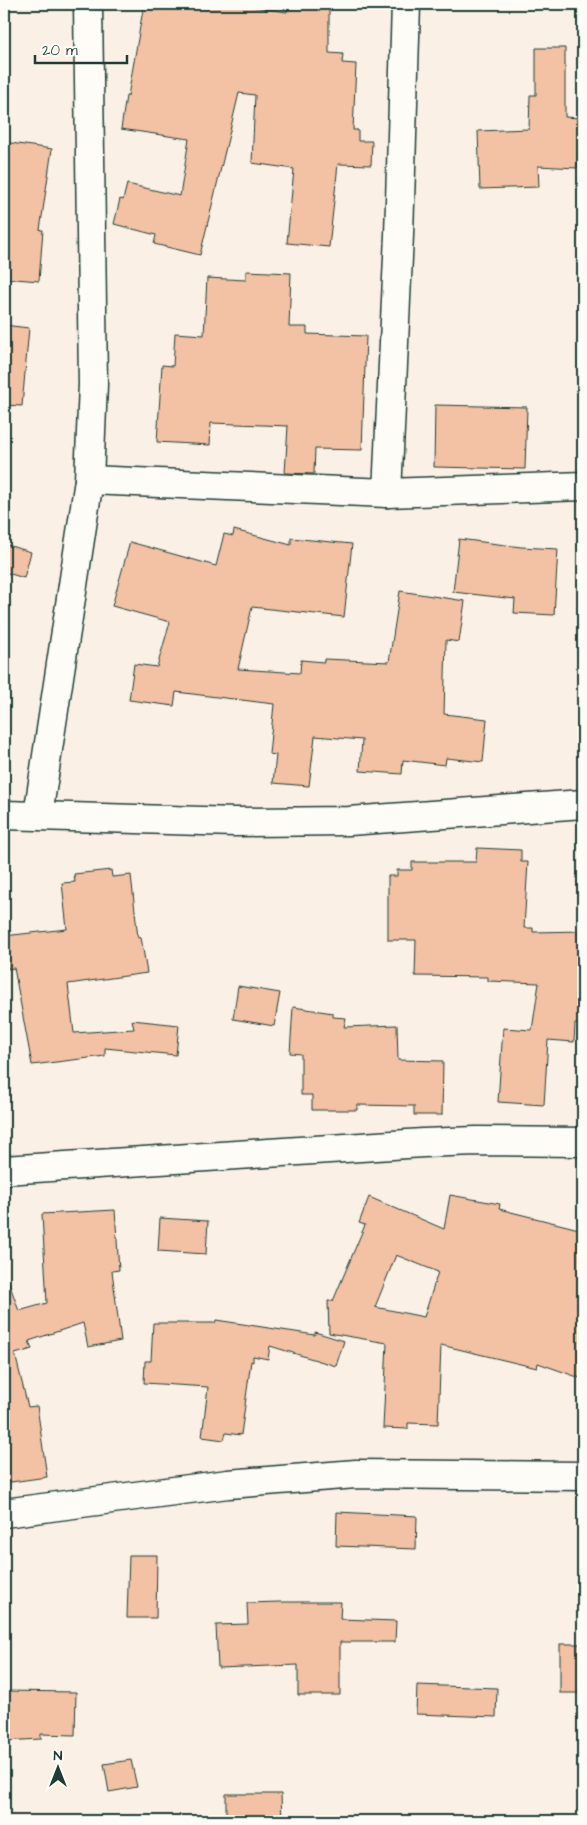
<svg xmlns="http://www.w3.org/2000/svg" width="587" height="1825" viewBox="0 0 587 1825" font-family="'Architects Daughter',sans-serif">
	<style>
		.building { fill: #f3c1a4; stroke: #1f3d34; fill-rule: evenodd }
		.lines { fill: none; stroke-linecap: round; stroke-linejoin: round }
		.minor-casing { stroke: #1f3d34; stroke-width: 31 }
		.minor { stroke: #fdfcf7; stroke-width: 28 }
	</style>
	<rect width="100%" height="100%" fill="#fbf0e6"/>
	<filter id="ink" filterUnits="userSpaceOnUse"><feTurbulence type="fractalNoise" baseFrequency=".02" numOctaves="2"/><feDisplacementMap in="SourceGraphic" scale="10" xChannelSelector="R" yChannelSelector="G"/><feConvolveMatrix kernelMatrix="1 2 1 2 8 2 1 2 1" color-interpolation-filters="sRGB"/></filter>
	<g filter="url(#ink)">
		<g class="building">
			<path d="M144 4H235L287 12V4H329V53L343 54 342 63 356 64 353 130H358V141H372L371 165 338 164 329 247 287 243 294 169 252 163 255 95 239 93 200 255 154 244 156 235 114 224 120 199 123 200 127 184 180 196 189 139 121 129 126 96H128Z"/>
			<path d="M536 48H565V117L580 118 577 168 538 166 539 187 480 189 478 131 529 129 530 95H536Z"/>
			<path d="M4 142 52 149 40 230H43L39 281 4 278V237L8 193 4 192Z"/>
			<path d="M246 271 291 273 289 327H307V334L366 336 362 450 315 449 314 474 285 473 288 426 211 423 210 445 157 442 162 365 173 366 175 333 204 335 207 278 246 280Z"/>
			<path d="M4 325 29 328 22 406 4 405Z"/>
			<path d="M435 405 527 407 525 469 434 467Z"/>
			<path d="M234 530 291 545V538L352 544 344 617 252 607 238 669 300 673 301 660 324 662V659L389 662 400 591 465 601 459 642 446 640 444 714 487 719 483 762 446 758 445 765 403 760 402 774 360 771 362 740 315 736 309 786 273 783 276 755 269 754 274 704 176 692 174 706 129 700 134 664 157 667 170 622 112 606 130 542 216 566 224 534 233 536Z"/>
			<path d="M459 539 521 547 558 549 554 615 514 613 515 599 453 592Z"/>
			<path d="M4 544 31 552 24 578 4 572Z"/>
			<path d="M477 848 521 850V862H528L524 928H533V932L583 931V1024H575L574 1042 548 1040 544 1105 498 1102 503 1028 532 1030 539 983 488 981V977L415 976 416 940H388V876H397V870H412V862H476Z"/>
			<path d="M111 870 112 877 131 875 138 938 141 937 147 973 68 984 74 1033 134 1029 132 1020 179 1025 176 1055 105 1048V1056L32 1065 14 968 8 969 4 936 67 929 62 883 75 882 74 874Z"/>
			<path d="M238 986 280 993 274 1026 233 1019Z"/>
			<path d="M293 1007 333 1013V1017L346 1018 344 1027 397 1025 398 1060 443 1061 442 1115H414V1106L357 1105V1110H312V1095H301V1054L290 1053Z"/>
			<path d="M450 1195 500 1204 499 1209 583 1230V1379L538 1363 537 1368 441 1345 438 1424 408 1423V1429L383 1428 387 1343 329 1333 328 1301H333L365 1225 359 1223 369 1197 444 1229ZM396 1255 438 1272 424 1317 375 1307Z"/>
			<path d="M115 1210 119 1270 112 1271 121 1341 88 1347 83 1323 29 1341 32 1349 15 1354 28 1407 37 1406 47 1477 4 1483V1281L8 1280 19 1311 47 1303 42 1214Z"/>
			<path d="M160 1218 208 1221 206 1254 158 1251Z"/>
			<path d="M216 1320 315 1335V1332L344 1341 336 1366 270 1346 268 1359 253 1356V1362L251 1361 241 1435 226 1433 224 1440 202 1437 208 1387 144 1383 145 1361H151L153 1323H215Z"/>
			<path d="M337 1512 417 1516 416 1549 336 1546Z"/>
			<path d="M129 1555H157L156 1618H127Z"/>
			<path d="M280 1602H341L340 1619 396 1621 395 1642H340V1695H298V1665L218 1668 216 1625 248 1624 247 1603Z"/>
			<rect x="560" y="1644" width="23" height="49"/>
			<path d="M417 1685 497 1688 496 1717 416 1714Z"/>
			<path d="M4 1691 76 1692 75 1735 41 1734V1739L4 1741Z"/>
			<path d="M131 1760 137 1787 109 1792 104 1764Z"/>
			<path d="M226 1794H281L282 1821H226Z"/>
		</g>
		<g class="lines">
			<g class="minor-casing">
				<g id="minor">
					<path d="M89 480 387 493 583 486"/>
					<path d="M387 493 399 235 406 4"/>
					<path d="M4 815 235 822 349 821 583 804"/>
					<path d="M38 815 89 480 93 384 88 4"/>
					<path d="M4 1170 423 1143 476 1141 583 1142"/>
					<path d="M4 1513 228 1484 356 1474 583 1476"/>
				</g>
			</g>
			<use href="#minor" class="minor"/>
		</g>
	</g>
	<rect width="587" height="1825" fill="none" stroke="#fdfcf7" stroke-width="20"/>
	<rect x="10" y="10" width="567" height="1805" fill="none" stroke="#1f3d34" stroke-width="2" filter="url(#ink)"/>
	<g transform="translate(58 1768)" stroke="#fdfcf7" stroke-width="4" paint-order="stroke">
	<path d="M0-4L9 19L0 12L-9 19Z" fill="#1f3d34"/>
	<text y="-8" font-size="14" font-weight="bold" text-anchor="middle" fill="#1f3d34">N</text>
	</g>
	<path d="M35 55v8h92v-8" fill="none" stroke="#1f3d34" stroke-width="2.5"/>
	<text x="42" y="55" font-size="15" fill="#1f3d34" stroke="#fdfcf7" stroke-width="4" paint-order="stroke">20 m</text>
</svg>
